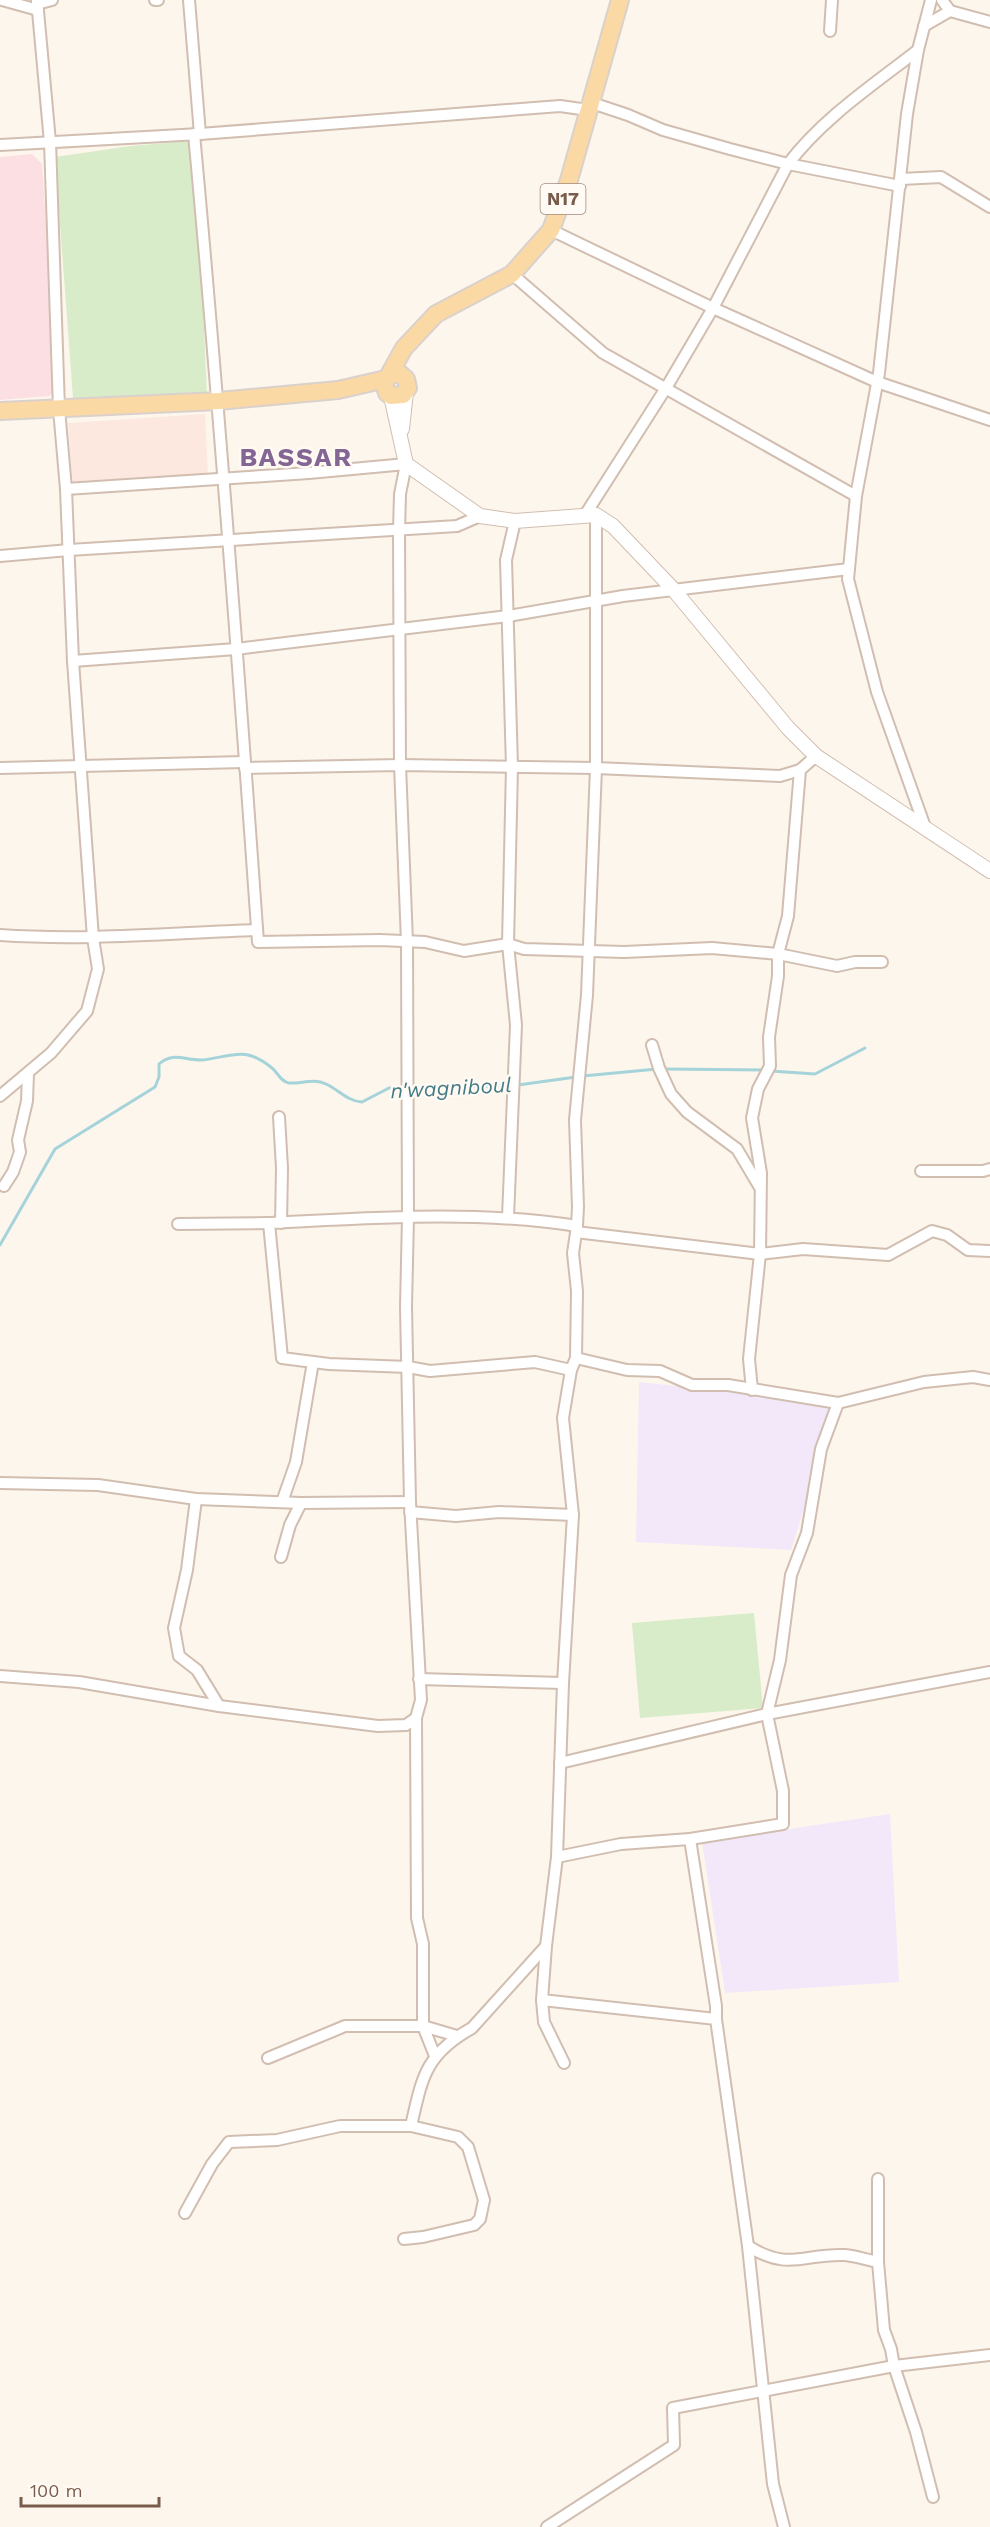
<svg xmlns="http://www.w3.org/2000/svg" width="990" height="2527" viewBox="0 0 990 2527" font-family="'Work Sans',sans-serif">
	<style>
		.commercial { fill: #fde8e0 }
		.education { fill: #f3e8fa }
		.medical { fill: #fbdfe3 }
		.pitch { fill: #d8ecc9 }
		.lines { fill: none; stroke-linecap: round; stroke-linejoin: round }
		.stream { stroke: #a5d3da; stroke-width: 3 }
		.minor-casing { stroke: #d1beb0; stroke-width: 14 }
		.tertiary-casing { stroke: #d1beb0; stroke-width: 16 }
		.primary-casing { stroke: #dad1cd; stroke-width: 20 }
		.minor { stroke: #fff; stroke-width: 10 }
		.tertiary { stroke: #fff; stroke-width: 14 }
		.primary { stroke: #fbd9a5; stroke-width: 16 }
		.labels { text-anchor: middle; stroke-width: 5; stroke-linejoin: round; paint-order: stroke }
		.shield { fill: #fffaf3; stroke: #a28b7f; stroke-width: 1.5 }
		.shield-label { font-size: 18px; font-weight: bold; fill: #7a5c4d }
		.water-label { font-size: 21px; font-style: italic; fill: #437c86; stroke: #fffaf3 }
		.district-label { font-size: 26px; font-weight: bold; letter-spacing: 1.5px; fill: #846695; stroke: #fffaf3 }
	</style>
	<rect width="100%" height="100%" fill="#fdf6ec"/>
	<path class="commercial" d="M205 414 208 474 72 482 68 423Z"/>
	<g class="education">
		<path d="M639 1382 838 1403 791 1550 636 1542Z"/>
		<path d="M890 1814 899 1982 725 1993 702 1842Z"/>
	</g>
	<path class="medical" d="M32 154 42 164 57 389 49 396 0 400V157Z"/>
	<g class="pitch">
		<path d="M192 141 196 218 199 219 207 395 73 398 55 157 130 146Z"/>
		<path d="M754 1613 763 1708 640 1718 632 1623Z"/>
	</g>
	<g class="lines">
		<g class="stream">
			<path d="M664 1069 765 1070"/>
			<path d="M771 1071 815 1074 865 1048"/>
			<path d="M583 1076 657 1069"/>
			<path d="M518 1085 576 1077"/>
			<path d="M0 1245 55 1149 155 1087 159 1077V1064C173 1051 186 1061 202 1060 231 1057 245 1045 272 1068 278 1073 281 1082 289 1083 301 1084 314 1078 326 1084 339 1090 347 1101 362 1102L389 1088 511 1086"/>
		</g>
		<g class="minor-casing">
			<g id="minor">
				<path d="M2 0 38 10"/>
				<path d="M155 0H158"/>
				<path d="M189 0 200 134"/>
				<path d="M942 0 950 11"/>
				<path d="M37 4 52 0"/>
				<path d="M924 26 950 11 990 22"/>
				<path d="M830 31 832 0"/>
				<path d="M589 102 628 115 663 130 730 149 788 164 900 186"/>
				<path d="M194 134C219 403 239 673 258 942L380 940 425 942 464 951 508 944 524 949 624 952 712 948 778 954 837 966 855 962H882"/>
				<path d="M0 145 200 134 560 106 588 110"/>
				<path d="M901 179 941 177 990 207"/>
				<path d="M551 230 713 308 877 382 990 420"/>
				<path d="M512 274 603 353 856 496"/>
				<path d="M585 515 666 388 713 308 788 164C823 118 873 85 918 50"/>
				<path d="M0 556 69 550 457 526 480 516"/>
				<path d="M73 661 236 649 508 616 623 596 849 569"/>
				<path d="M0 768 244 762"/>
				<path d="M245 768 400 765 596 768 780 776 800 770 816 756"/>
				<path d="M925 827 877 692 848 579 856 496 879 373 907 114 918 50 931 0"/>
				<path d="M0 935C86 941 171 933 257 930"/>
				<path d="M652 1045 659 1068 671 1094 687 1112 737 1149 759 1186"/>
				<path d="M0 1096 51 1053 87 1011 98 969 93 938 73 661 66 489 59 409 50 142 37 0"/>
				<path d="M279 1117 282 1168 281 1223"/>
				<path d="M921 1171H983L990 1169"/>
				<path d="M4 1186 13 1172 20 1152 18 1140 27 1101 28 1073"/>
				<path d="M508 1217 516 1025 508 944 512 767 506 560 515 521"/>
				<path d="M178 1224 269 1223"/>
				<path d="M576 1232 760 1254 803 1249 888 1255 932 1231 947 1235 968 1250 990 1251"/>
				<path d="M576 1358 627 1370 660 1371 692 1385H728L838 1403 924 1382 973 1377 990 1380"/>
				<path d="M571 1370 535 1362 430 1371 408 1367 329 1364 282 1358 269 1223C372 1218 475 1210 577 1226L578 1207 575 1120 587 995 596 768V515"/>
				<path d="M752 1390 749 1359 760 1254 761 1173 752 1118 758 1089 770 1066 769 1037 778 976V954L788 916 800 770"/>
				<path d="M838 1403 821 1449 807 1533 791 1575 780 1660 767 1714 990 1672"/>
				<path d="M0 1483 98 1485 196 1499 301 1503 410 1502"/>
				<path d="M196 1499 187 1570 174 1628 179 1656 197 1670 219 1706"/>
				<path d="M282 1502 296 1462 313 1362"/>
				<path d="M410 1512 456 1516 499 1512 573 1515"/>
				<path d="M281 1557 290 1525 301 1503"/>
				<path d="M0 1676 79 1682 219 1706 378 1726 406 1725 416 1718 421 1700 410 1502 406 1307 408 1217 407 942 400 765 399 531 400 494 406 464 309 473 66 489"/>
				<path d="M419 1679 563 1683 573 1515 563 1418 571 1370 576 1358 577 1291 573 1253 577 1226"/>
				<path d="M563 1683 557 1857 546 1946 542 2000 544 2022 564 2063"/>
				<path d="M416 1718 417 1918 423 1944V2026L435 2056"/>
				<path d="M560 1763 767 1714 783 1791V1824L690 1839"/>
				<path d="M557 1857 621 1844 690 1839 716 2006V2019"/>
				<path d="M542 2000 716 2019 748 2246 773 2484 784 2527"/>
				<path d="M268 2058 345 2026H423L457 2036"/>
				<path d="M878 2179V2262L884 2330 891 2349 894 2366 916 2432 933 2497"/>
				<path d="M185 2213 212 2164 229 2142 277 2140 340 2126H411"/>
				<path d="M404 2239 423 2237 474 2225 480 2219 484 2200 468 2147 458 2137 411 2126C422 2078 425 2054 472 2028L546 1946"/>
				<path d="M748 2246C789 2272 804 2253 845 2255 856 2256 867 2260 878 2262"/>
				<path d="M547 2527 674 2445 673 2408 894 2366 990 2355"/>
			</g>
		</g>
		<g class="tertiary-casing">
			<g id="tertiary">
				<path d="M391 396 406 464 480 516 515 521 596 515 613 526 673 589 788 728 816 756 990 871"/>
				<path d="M402 429 406 392"/>
			</g>
		</g>
		<g class="primary-casing">
			<g id="primary">
				<path d="M389 375 399 373 406 379 408 388 403 395 391 396 387 393 384 384 404 348 436 314 512 274 551 230 569 180 620 0"/>
				<path d="M0 411 219 401 338 390 386 379"/>
			</g>
		</g>
		<use href="#minor" class="minor"/>
		<use href="#tertiary" class="tertiary"/>
		<use href="#primary" class="primary"/>
	</g>
	<g class="labels">
		<rect class="shield" x="540.5" y="184" width="45" height="30" rx="4.5"/>
		<g class="shield-label">
			<text x="563" y="205">N17</text>
		</g>
		<g class="water-label">
			<text transform="translate(451 1088) rotate(-3)" y="7">n'wagniboul</text>
		</g>
		<g class="district-label">
			<text x="296" y="466">BASSAR</text>
		</g>
	</g>
	<path d="M21 2497v9h138v-9" fill="none" stroke="#7a5c4d" stroke-width="3"/>
	<text x="30" y="2497" font-size="18" fill="#7a5c4d" stroke="#fffaf3" stroke-width="4.5" paint-order="stroke">100 m</text>
</svg>
